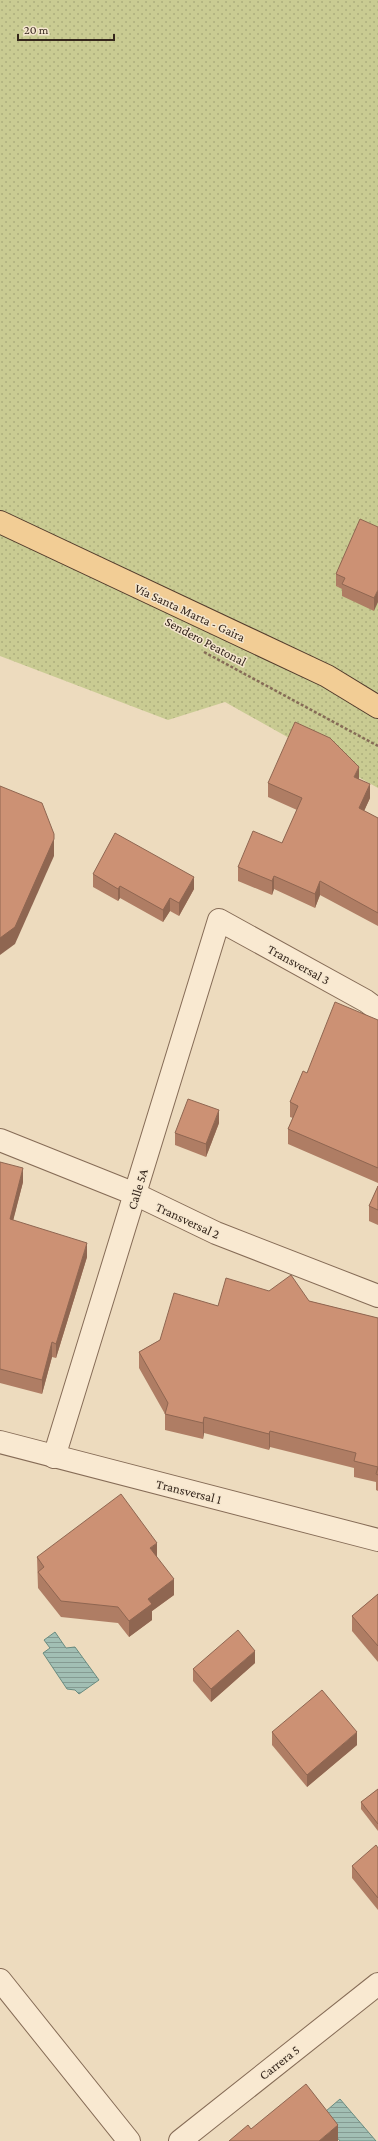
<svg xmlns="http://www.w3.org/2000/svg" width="378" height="2141" viewBox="0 0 378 2141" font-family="'Crimson Pro',serif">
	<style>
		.grass { fill: url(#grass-dots) }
		.water { fill: url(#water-rules); stroke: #698c81 }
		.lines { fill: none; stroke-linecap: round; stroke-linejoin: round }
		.minor-casing { stroke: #866c57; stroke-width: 24 }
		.major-casing { stroke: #533b2c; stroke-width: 24 }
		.path { stroke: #866c57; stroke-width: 2.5; stroke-dasharray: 3 2; stroke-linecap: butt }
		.minor { stroke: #f9e9d1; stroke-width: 22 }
		.major { stroke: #f2cd95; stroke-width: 22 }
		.wall { fill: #af7d64 }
		.shaded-wall { fill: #8f6651 }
		.building { fill: #cc9174; stroke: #8f6651 }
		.labels { text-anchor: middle; stroke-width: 3; stroke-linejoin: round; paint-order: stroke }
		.street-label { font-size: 13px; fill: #35261c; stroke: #f5e6ce }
	</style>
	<defs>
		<pattern id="grass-dots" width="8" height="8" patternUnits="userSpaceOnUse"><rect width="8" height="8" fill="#c9cb92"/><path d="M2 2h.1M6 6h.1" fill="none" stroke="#adae7d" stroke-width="1.8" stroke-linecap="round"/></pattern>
		<pattern id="water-rules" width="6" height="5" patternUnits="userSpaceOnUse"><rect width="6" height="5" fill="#a2bfb4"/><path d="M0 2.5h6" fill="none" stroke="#859b92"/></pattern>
	</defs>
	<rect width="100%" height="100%" fill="#eddbbe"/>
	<path class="grass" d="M0 0H378V788L225 702 168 720 0 656Z"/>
	<g class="water">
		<path d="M55 1632 66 1648 75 1647 99 1680 79 1694 75 1690 67 1689 43 1653 50 1648 44 1640Z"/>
		<path d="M340 2099 376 2141H340L319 2117Z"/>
	</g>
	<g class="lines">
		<g class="minor-casing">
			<g id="minor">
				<path d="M0 1140 135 1194 216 1233 378 1296"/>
				<path d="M0 1442 378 1540"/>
				<path d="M54 1457 219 920 366 1001 378 1010"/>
				<path d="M0 1980 129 2141"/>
				<path d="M180 2141 378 1984"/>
			</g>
		</g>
		<g class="major-casing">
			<path id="major" d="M0 522 327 676 378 707"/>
		</g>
		<path class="path" d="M204 652 378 746"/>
		<use href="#minor" class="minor"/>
		<use href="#major" class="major"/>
	</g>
	<g class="wall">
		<path d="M378 527 374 611 342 596V589L336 586V574Z"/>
		<path d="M359 779 370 798 364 811 378 818V926L320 895 315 908 274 889 272 895 238 881V867L282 843 297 810 268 797V783Z"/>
		<path d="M93 874 194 889 179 916 170 911 163 922 120 898 118 901 93 887Z"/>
		<path d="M378 1020V1183L288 1144V1129L293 1118 290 1117V1102L307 1073Z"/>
		<path d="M219 1123 206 1157 175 1145V1133Z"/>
		<path d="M0 1162 23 1182 13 1220 87 1257 56 1358 52 1357 42 1394 0 1383Z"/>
		<path d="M378 1186V1225L369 1221V1206Z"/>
		<path d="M269 1291 378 1318V1491L376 1490V1482L354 1477V1468L270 1447 269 1450 204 1433 203 1439 165 1430V1414L139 1368V1352L218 1306Z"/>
		<path d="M37 1557H157L174 1595 152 1611V1620L129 1637 118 1623 61 1617 38 1588Z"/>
		<path d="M378 1594V1662L352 1631V1616Z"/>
		<path d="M255 1663 211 1702 193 1681V1669Z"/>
		<path d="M272 1732 357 1745 307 1787 272 1745Z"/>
		<path d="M378 1789V1831L361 1809V1802Z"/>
		<path d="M378 1848V1910L352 1878V1866Z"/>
	</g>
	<g class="shaded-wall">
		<path d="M378 590V602L374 611V598Z"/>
		<path d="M359 767V780L354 777Z"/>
		<path d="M370 784V798L359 822V808Z"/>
		<path d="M54 839V856L15 944 0 955V938Z"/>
		<path d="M274 876V889L272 895V881Z"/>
		<path d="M194 877V889L179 916V903Z"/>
		<path d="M320 881V895L315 908V894Z"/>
		<path d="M120 886V898L118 901V889Z"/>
		<path d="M170 898V911L163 922V910Z"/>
		<path d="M219 1110V1123L206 1157V1144Z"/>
		<path d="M23 1168V1182L10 1233V1219Z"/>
		<path d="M87 1243V1257L56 1358V1344Z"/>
		<path d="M52 1342V1357L42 1394V1380Z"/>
		<path d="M204 1417V1433L203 1439V1423Z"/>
		<path d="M270 1431V1447L269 1450V1434Z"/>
		<path d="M157 1543V1558L150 1548Z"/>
		<path d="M174 1579V1595L152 1611V1620L129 1637V1621L148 1599Z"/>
		<path d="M255 1651V1663L211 1702V1689Z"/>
		<path d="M357 1732V1745L307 1787V1775Z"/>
		<path d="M338 2125V2141H319Z"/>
	</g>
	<g class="building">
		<path d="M360 519 378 527V590L374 598 342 584 345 578 336 574Z"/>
		<path d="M295 722 330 738 359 767 354 777 370 784 359 808 378 818V913L320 881 315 894 274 876 272 881 238 867 253 831 282 843 302 798 268 783Z"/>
		<path d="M0 786 42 803 54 834V839L15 927 0 938Z"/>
		<path d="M115 833 194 877 179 903 170 898 163 910 120 886 118 889 93 874Z"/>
		<path d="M335 1002 378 1020V1168L288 1129 298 1106 290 1102 303 1071 307 1073Z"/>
		<path d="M188 1099 219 1110 206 1144 175 1133Z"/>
		<path d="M0 1162 23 1168 10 1219 87 1243 56 1344 52 1342 42 1380 0 1369Z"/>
		<path d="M378 1186V1210L369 1206Z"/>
		<path d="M291 1275 309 1301 378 1318V1467L354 1461 356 1453 270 1431 269 1434 204 1417 203 1423 165 1414 168 1403 139 1352 160 1340 174 1293 218 1306 226 1278 269 1291Z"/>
		<path d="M378 1467V1475L376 1474Z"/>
		<path d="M121 1494 157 1543 150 1548 174 1579 148 1599 152 1604 129 1621 118 1607 61 1601 38 1572 44 1567 37 1557Z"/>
		<path d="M378 1594V1646L352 1616Z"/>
		<path d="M238 1630 255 1651 211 1689 193 1669Z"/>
		<path d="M322 1690 357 1732 307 1775 272 1732Z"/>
		<path d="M378 1789V1824L361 1802Z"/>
		<path d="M376 1845 378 1848V1898L352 1866Z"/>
		<path d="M306 2084 338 2125 319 2141H229L248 2125 251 2129Z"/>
	</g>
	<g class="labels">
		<g class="street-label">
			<text transform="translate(190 612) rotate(25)" y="5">Vía Santa Marta - Gaira</text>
			<text transform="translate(206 641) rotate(28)" y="5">Sendero Peatonal</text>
			<text transform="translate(299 964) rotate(29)" y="5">Transversal 3</text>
			<text transform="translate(137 1189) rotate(-73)" y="5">Calle 5A</text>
			<text transform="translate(188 1220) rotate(25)" y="5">Transversal 2</text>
			<text transform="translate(189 1491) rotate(14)" y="5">Transversal 1</text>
			<text transform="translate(279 2062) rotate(-38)" y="5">Carrera 5</text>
		</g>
	</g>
	<path d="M18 34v6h96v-6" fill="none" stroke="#35261c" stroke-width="2"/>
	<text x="24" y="34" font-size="12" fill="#35261c" stroke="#f5e6ce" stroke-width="3" paint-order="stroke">20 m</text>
</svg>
